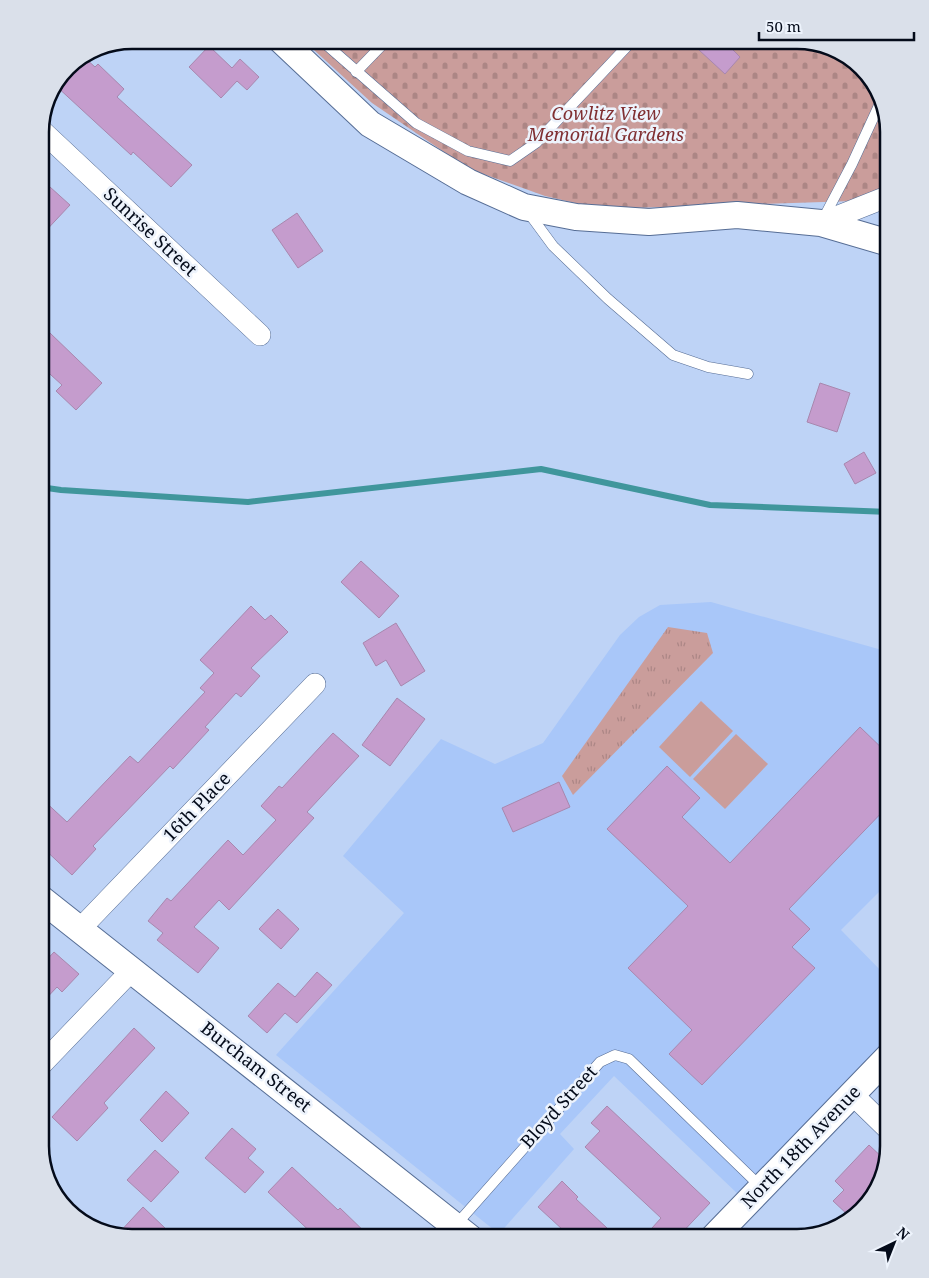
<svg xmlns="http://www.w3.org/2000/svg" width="929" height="1278" viewBox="0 0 929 1278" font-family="'Noto Serif',serif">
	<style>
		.built { fill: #a9c7f9 }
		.grass { fill: url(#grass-tufts) }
		.cemetery { fill: url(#cemetery-stones) }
		.garden { fill: #ca9d9b }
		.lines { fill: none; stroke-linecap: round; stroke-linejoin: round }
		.stream { stroke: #40969c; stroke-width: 6 }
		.building { fill: #c59ccd; stroke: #a887ae }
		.service-casing { stroke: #566d95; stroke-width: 11 }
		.minor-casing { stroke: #566d95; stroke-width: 22 }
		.tertiary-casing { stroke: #566d95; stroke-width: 28 }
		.service { stroke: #fff; stroke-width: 10 }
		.minor { stroke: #fff; stroke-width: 21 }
		.tertiary { stroke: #fff; stroke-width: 26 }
		.labels { text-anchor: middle; stroke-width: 5; stroke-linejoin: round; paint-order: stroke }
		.park-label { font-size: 18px; font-style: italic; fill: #802f32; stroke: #edf3fc }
		.street-label { font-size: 18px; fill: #040b1a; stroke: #edf3fc }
		.rim { fill: none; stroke: #040b1a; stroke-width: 2.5 }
	</style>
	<defs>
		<pattern id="grass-tufts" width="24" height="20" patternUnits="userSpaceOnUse" patternTransform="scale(1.25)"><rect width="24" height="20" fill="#ca9d9b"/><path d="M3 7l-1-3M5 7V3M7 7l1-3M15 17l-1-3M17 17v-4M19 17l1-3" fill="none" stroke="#ac8685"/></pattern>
		<pattern id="cemetery-stones" width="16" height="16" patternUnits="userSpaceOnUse" patternTransform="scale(1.25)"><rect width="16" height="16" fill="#ca9d9b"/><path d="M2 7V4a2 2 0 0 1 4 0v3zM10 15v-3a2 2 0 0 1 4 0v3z" fill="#ac8685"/></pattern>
	</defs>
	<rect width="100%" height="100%" fill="#bed3f6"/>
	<path class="built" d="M711 602 889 652V882L841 930 889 979V1036L740 1196 614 1076 560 1134 574 1149 499 1234 276 1055 404 913 343 856 441 739 495 764 543 743 620 635 639 617 660 605Z"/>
	<path class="grass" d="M668 627 707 633 713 653 573 795 562 776Z"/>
	<path class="cemetery" d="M303 40H803L843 52 877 86 889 132V190L854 201 601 209 545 196 469 169 372 103Z"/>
	<g class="garden">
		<path d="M701 701 733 731 690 777 659 747Z"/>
		<path d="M736 734 768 764 725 809 693 779Z"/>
	</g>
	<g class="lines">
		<path class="stream" d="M40 487 61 490 248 502 541 469 710 505 889 512"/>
	</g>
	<g class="building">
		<path d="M709 40H723L740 57 725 74 699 50Z"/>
		<path d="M209 46 232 68 240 59 259 77 247 90 237 81 221 98 189 67Z"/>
		<path d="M85 58 95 67 98 64 124 89 117 97 192 165 171 187 133 152 131 155 55 85 71 63Z"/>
		<path d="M40 178 70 205 40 237Z"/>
		<path d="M297 213 323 251 298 268 272 230Z"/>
		<path d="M50 333 102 383 76 410 56 391 62 385 40 365V342Z"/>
		<path d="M820 383 850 393 837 432 807 422Z"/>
		<path d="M864 452 876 473 855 484 844 464Z"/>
		<path d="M361 561 399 596 379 618 341 582Z"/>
		<path d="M251 606 265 620 271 615 288 632 251 668 260 676 241 697 236 693 205 727 209 730 173 769 170 766 93 846 96 849 72 875 40 845V797L67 822 130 756 138 763 205 692 200 688 214 673 200 660Z"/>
		<path d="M396 623 425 671 401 686 386 660 376 666 363 643Z"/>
		<path d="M397 698 425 719 390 766 362 745Z"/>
		<path d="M860 727 889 755V805L789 909 810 929 792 947 815 968 702 1085 669 1054 692 1030 628 968 688 906 607 829 667 766 700 798 682 817 730 863Z"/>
		<path d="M333 733 359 756 307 812 314 818 229 910 219 900 194 927 219 948 198 973 157 940 163 933 148 921 167 898 171 901 228 840 243 855 276 820 261 806 279 786 282 788Z"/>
		<path d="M559 782 570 807 513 832 502 808Z"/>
		<path d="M278 909 299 929 281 949 259 929Z"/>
		<path d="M54 952 79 974 62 992 57 987 40 1005V967Z"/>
		<path d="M317 972 332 985 297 1023 285 1013 267 1033 248 1016 278 983 295 997Z"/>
		<path d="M134 1028 155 1048 104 1103 108 1108 77 1141 52 1117Z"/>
		<path d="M166 1091 189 1113 162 1142 140 1120Z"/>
		<path d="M607 1106 710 1203 677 1238H643L661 1218 585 1147 600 1131 591 1123Z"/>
		<path d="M232 1128 256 1149 248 1158 264 1172 245 1193 205 1158Z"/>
		<path d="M869 1145 885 1160 877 1192 860 1209 856 1206 848 1215 833 1201 844 1190 835 1181Z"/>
		<path d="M155 1150 179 1172 151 1202 127 1180Z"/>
		<path d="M292 1167 338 1210 340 1208 371 1238H317L268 1192Z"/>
		<path d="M562 1181 578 1197 576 1199 607 1228 597 1238H556L563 1230 538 1207Z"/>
		<path d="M143 1207 165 1228 156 1238H126L117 1235Z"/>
	</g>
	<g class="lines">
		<g class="service-casing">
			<g id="service">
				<path d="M321 40 416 123 468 151 510 161 536 143 633 40"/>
				<path d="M356 72 387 40"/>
				<path d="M528 212 553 246 608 299 673 355 708 367 748 374"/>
				<path d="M822 221 852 164 881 101"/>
				<path d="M455 1226 600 1062 615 1055 629 1059 761 1187"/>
			</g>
		</g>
		<g class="minor-casing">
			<g id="minor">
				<path d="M40 129 260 335"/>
				<path d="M821 223 889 196"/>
				<path d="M79 930 315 684"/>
				<path d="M40 1066 132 970"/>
				<path d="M852 1094 889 1130"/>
			</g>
		</g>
		<g class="tertiary-casing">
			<g id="tertiary">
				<path d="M281 40 370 124 468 182 524 207 576 217 649 222 737 215 821 223 889 243"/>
				<path d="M40 898 470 1238"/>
				<path d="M713 1238 889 1056"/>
			</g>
		</g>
		<use href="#service" class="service"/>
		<use href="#minor" class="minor"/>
		<use href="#tertiary" class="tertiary"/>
	</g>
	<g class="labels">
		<g class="park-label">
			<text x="606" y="120">Cowlitz View<tspan x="606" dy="21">Memorial Gardens</tspan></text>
		</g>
		<g class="street-label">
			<text transform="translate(150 232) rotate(43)" y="6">Sunrise Street</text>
			<text transform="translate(197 807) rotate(-46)" y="6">16th Place</text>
			<text transform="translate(256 1067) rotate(38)" y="6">Burcham Street</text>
			<text transform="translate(559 1107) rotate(-48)" y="6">Bloyd Street</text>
			<text transform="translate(801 1147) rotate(-46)" y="6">North 18th Avenue</text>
		</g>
	</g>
	<path d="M0 0H929V1278H0ZM132 49H797A83 83 0 0 1 880 132V1146A83 83 0 0 1 797 1229H132A83 83 0 0 1 49 1146V132A83 83 0 0 1 132 49Z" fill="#dae0ea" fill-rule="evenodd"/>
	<path class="rim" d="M132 49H797A83 83 0 0 1 880 132V1146A83 83 0 0 1 797 1229H132A83 83 0 0 1 49 1146V132A83 83 0 0 1 132 49Z"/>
	<g transform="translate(894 1243) rotate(43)" stroke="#edf3fc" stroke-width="4" paint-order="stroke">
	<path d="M0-4L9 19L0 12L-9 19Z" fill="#040b1a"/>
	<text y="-8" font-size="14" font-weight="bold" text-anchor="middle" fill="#040b1a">N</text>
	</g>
	<path d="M759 32v8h155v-8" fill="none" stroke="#040b1a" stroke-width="2.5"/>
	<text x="766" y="32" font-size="15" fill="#040b1a" stroke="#edf3fc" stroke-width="4" paint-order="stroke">50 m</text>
</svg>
